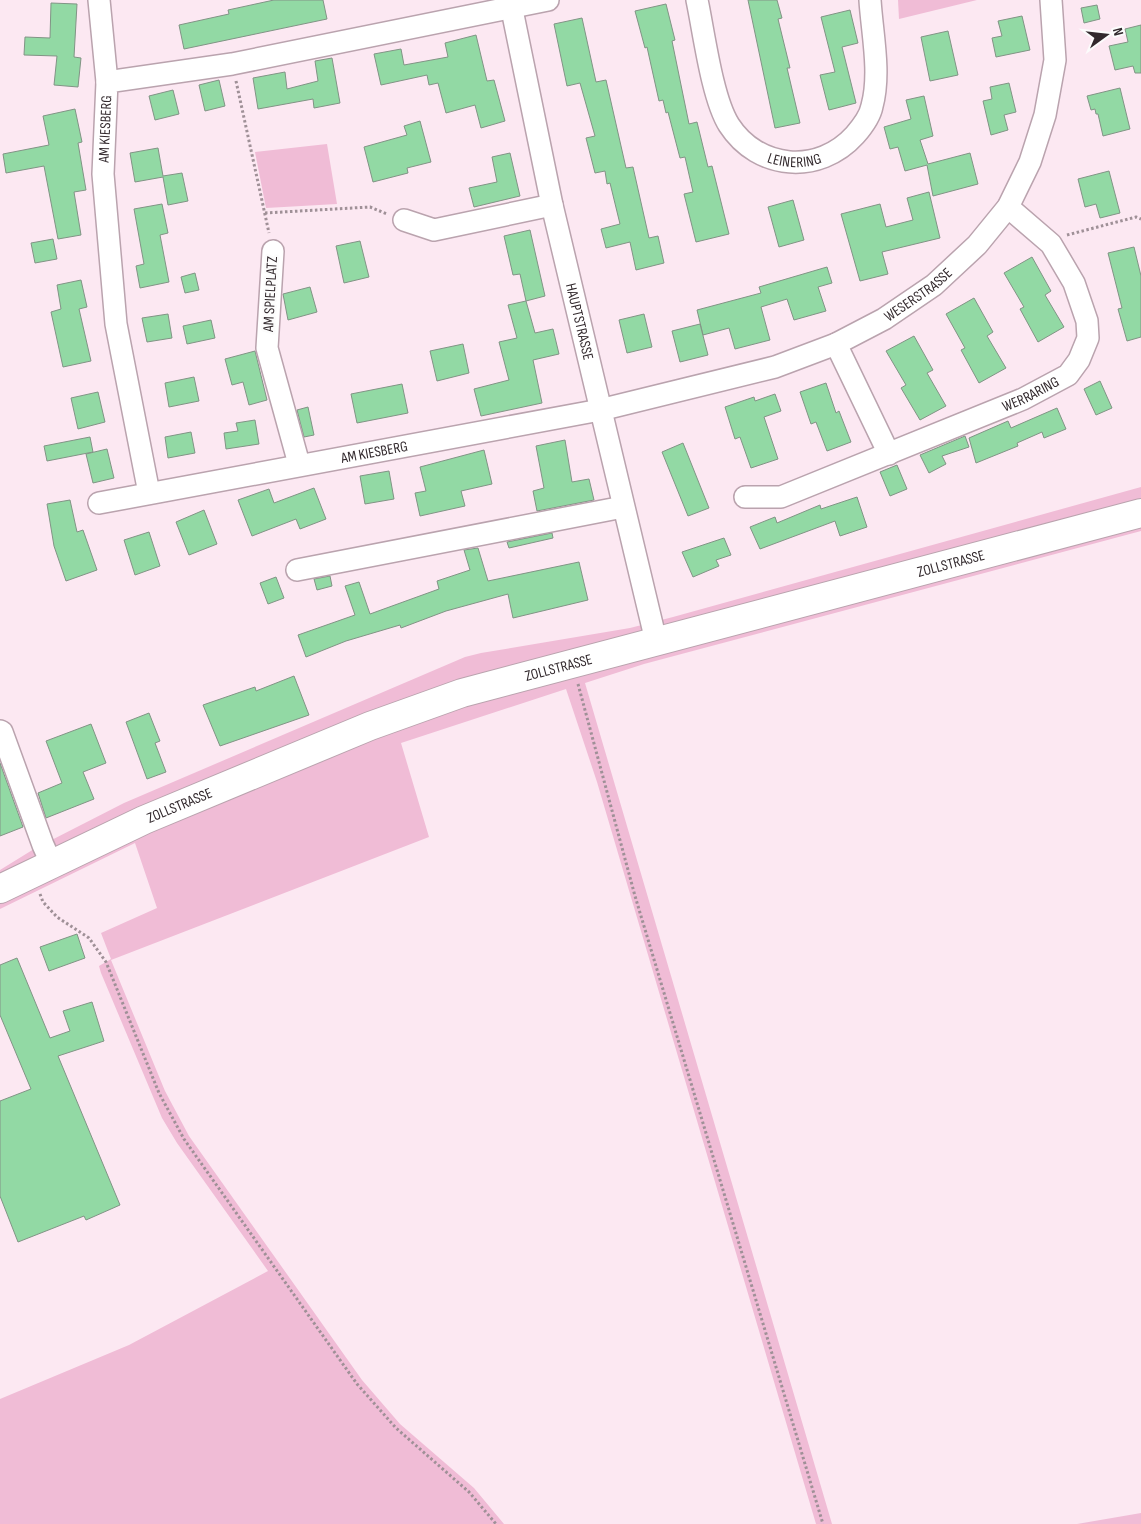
<svg xmlns="http://www.w3.org/2000/svg" width="1141" height="1524" viewBox="0 0 1141 1524" font-family="'Sofia Sans Condensed',sans-serif">
	<style>
		.green { fill: #f0bcd6 }
		.building { fill: #92d9a4; stroke: #819485 }
		.lines { fill: none; stroke-linecap: round; stroke-linejoin: round }
		.minor-casing { stroke: #baa3ae; stroke-width: 24 }
		.major-casing { stroke: #baa3ae; stroke-width: 30 }
		.path { stroke: #9f9097; stroke-width: 3; stroke-dasharray: 2.5 2.5; stroke-linecap: butt }
		.minor { stroke: #fff; stroke-width: 21 }
		.major { stroke: #fff; stroke-width: 28 }
		.labels { text-anchor: middle; stroke-width: 5; stroke-linejoin: round; paint-order: stroke }
		.street-label { font-size: 15px; fill: #32292d; stroke: #fcfcfc }
	</style>
	<rect width="100%" height="100%" fill="#fce8f2"/>
	<g class="green">
		<path d="M898 0H977L899 19Z"/>
		<path d="M327 144 337 204 266 208 255 152Z"/>
		<path d="M1141 487V531L644 664 585 683 832 1524H816L597 782 566 689 401 743 429 837 111 960 165 1091 189 1136 362 1380 400 1424 474 1488 504 1524H0V1399L129 1345 268 1271 177 1143 162 1118 101 973 99 966 111 959 101 933 157 908 135 843 0 909V870L34 849 124 803 465 657 481 653 630 628 673 617Z"/>
		<path d="M1141 1513V1524H1077Z"/>
	</g>
	<g class="building">
		<path d="M274 0H323L327 19 184 49 179 25 229 14 228 10Z"/>
		<path d="M748 0H777L782 18 778 19 790 68H787L800 123 775 128Z"/>
		<path d="M51 3 77 4 74 57 81 58 78 87 54 85 57 56 24 55 25 37 50 38Z"/>
		<path d="M666 4 675 40 672 41 689 124 697 122 708 167 712 166 729 234 696 242 684 194 693 192 685 157 680 158 668 112 666 113 663 100 659 101 647 47 645 48 635 11Z"/>
		<path d="M1097 5 1100 19 1084 23 1081 8Z"/>
		<path d="M850 10 858 43 842 47 856 103 829 110 820 75 835 72 821 17Z"/>
		<path d="M1022 16 1030 50 996 57 992 38 1002 36 998 21Z"/>
		<path d="M582 18 596 82 606 80 626 168 633 167 649 238 658 236 664 263 636 270 630 242 606 248 601 229 620 224 610 183 607 184 605 171 595 173 586 138 595 136 580 83 567 86 554 24Z"/>
		<path d="M1141 25V73H1135L1133 66 1115 70 1109 46 1128 42 1125 29Z"/>
		<path d="M948 31 958 75 930 81 921 37Z"/>
		<path d="M476 35 487 81 494 80 505 121 481 128 475 105 446 113 438 83 429 85 427 75 381 85 374 54 401 49 404 65 448 57 445 43Z"/>
		<path d="M332 58 340 103 314 108 313 99 258 109 253 78 285 72 287 89 318 81 315 61Z"/>
		<path d="M219 80 225 106 205 111 199 85Z"/>
		<path d="M1009 83 1016 112 1004 115 1008 130 991 135 983 101 992 99 990 87Z"/>
		<path d="M1120 88 1130 129 1103 136 1098 114H1096L1095 109 1091 110 1087 96Z"/>
		<path d="M173 90 179 114 155 120 149 96Z"/>
		<path d="M924 96 933 136 920 140 928 164 970 153 978 184 933 196 927 165 905 171 898 147 890 149 884 127 911 119 906 100Z"/>
		<path d="M75 109 82 142 78 143 86 190 74 192 81 235 58 239 44 166 6 173 3 154 49 145 43 116Z"/>
		<path d="M420 121 431 162 407 168 408 173 373 182 364 147 407 135 404 126Z"/>
		<path d="M158 148 163 176 182 173 188 201 168 205 163 177 135 182 130 153Z"/>
		<path d="M510 153 520 196 474 207 469 188 497 182 492 157Z"/>
		<path d="M1109 171 1120 213 1100 218 1096 204 1085 207 1078 179Z"/>
		<path d="M929 192 940 238 882 252 888 274 860 281 841 214 880 204 886 227 913 220 907 198Z"/>
		<path d="M793 200 804 240 779 247 768 207Z"/>
		<path d="M162 204 168 233 160 235 169 282 140 288 136 266 144 264 134 209Z"/>
		<path d="M530 230 545 296 526 301 520 274 513 275 504 236Z"/>
		<path d="M53 239 57 259 35 263 31 243Z"/>
		<path d="M360 241 369 277 344 283 336 246Z"/>
		<path d="M1134 247 1141 276V337L1127 341 1118 309 1122 308 1108 253Z"/>
		<path d="M1032 257 1051 291 1045 295 1064 327 1038 342 1020 309 1024 307 1004 273Z"/>
		<path d="M827 267 832 283 818 287 826 311 794 320 787 299 761 307 770 340 735 349 729 328 703 335 697 310 761 293 759 287Z"/>
		<path d="M195 273 199 290 185 293 181 277Z"/>
		<path d="M81 280 87 307 79 309 91 361 63 367 51 312 61 309 57 285Z"/>
		<path d="M310 287 317 312 288 320 283 294Z"/>
		<path d="M974 298 993 332 987 336 1006 368 979 383 961 350 965 348 946 314Z"/>
		<path d="M526 301 535 333 553 329 559 354 533 360 542 403 481 416 474 389 509 380 499 342 517 338 508 305Z"/>
		<path d="M168 314 172 338 147 342 142 318Z"/>
		<path d="M644 314 652 347 627 353 619 320Z"/>
		<path d="M211 320 215 338 187 344 183 326Z"/>
		<path d="M700 324 708 355 680 362 672 331Z"/>
		<path d="M914 336 933 370 927 373 946 406 920 420 901 388 906 385 886 351Z"/>
		<path d="M463 344 469 373 437 381 430 351Z"/>
		<path d="M255 351 267 400 249 405 243 382 232 385 225 359Z"/>
		<path d="M194 377 199 401 169 407 165 383Z"/>
		<path d="M1100 381 1112 408 1096 415 1084 389Z"/>
		<path d="M826 383 836 413 839 411 851 442 827 451 816 422 811 424 800 392Z"/>
		<path d="M402 384 408 413 357 423 351 394Z"/>
		<path d="M98 392 105 422 78 429 71 398Z"/>
		<path d="M775 394 781 411 764 417 778 459 751 468 740 437 735 439 725 407 754 397 755 401Z"/>
		<path d="M308 407 314 435 304 437 297 410Z"/>
		<path d="M1057 408 1066 429 1044 438 1042 432 1017 443 1018 446 976 463 969 438 1008 421 1011 428Z"/>
		<path d="M255 420 259 444 226 449 224 433 238 431 236 423Z"/>
		<path d="M191 432 195 453 168 458 165 437Z"/>
		<path d="M965 436 969 447 942 456 946 464 929 473 920 455Z"/>
		<path d="M90 437 93 452 47 461 44 446Z"/>
		<path d="M565 440 572 482 589 479 594 500 537 511 533 491 544 488 536 446Z"/>
		<path d="M683 443 709 508 688 516 662 452Z"/>
		<path d="M107 449 114 478 93 483 86 454Z"/>
		<path d="M484 450 492 484 461 491 465 506 420 516 415 493 426 491 420 467Z"/>
		<path d="M897 465 907 489 890 496 880 472Z"/>
		<path d="M389 471 394 499 365 504 360 476Z"/>
		<path d="M314 488 326 519 300 529 296 519 252 536 238 500 269 489 274 503Z"/>
		<path d="M857 497 867 527 840 536 835 521 760 549 750 527 775 517 777 523 820 505 821 509Z"/>
		<path d="M70 500 77 532 83 530 97 570 66 581 54 546 47 504Z"/>
		<path d="M204 510 217 544 189 555 176 522Z"/>
		<path d="M149 532 160 566 135 575 124 540Z"/>
		<path d="M552 533 553 538 509 548 507 542Z"/>
		<path d="M724 538 731 555 716 560 719 566 693 577 682 552Z"/>
		<path d="M478 548 488 581 579 562 588 600 513 618 508 594 446 611 401 628 400 625 346 641 306 657 298 635 355 615 345 586 359 582 370 614 439 589 437 581 470 570 464 550Z"/>
		<path d="M330 576 332 586 317 590 314 579Z"/>
		<path d="M276 577 284 598 268 604 260 583Z"/>
		<path d="M294 676 309 715 220 746 203 705 255 687 256 691Z"/>
		<path d="M149 713 160 741 155 743 166 772 147 779 126 722Z"/>
		<path d="M91 724 106 763 83 772 94 799 46 818 38 793 62 783 46 741Z"/>
		<path d="M0 763 23 827 0 836Z"/>
		<path d="M77 934 85 958 49 971 40 947Z"/>
		<path d="M17 958 50 1038 70 1031 63 1011 92 1002 104 1041 58 1056 120 1205 86 1220 84 1216 18 1242 0 1196V1101L31 1089 0 1015V965Z"/>
	</g>
	<g class="lines">
		<g class="minor-casing">
			<g id="minor">
				<path d="M99 0 107 82"/>
				<path id="s1" d="M510 0 552 205 656 641"/>
				<path id="s2" d="M697 0C704 33 712 98 729 125 758 170 819 175 855 135 862 127 870 117 872 106 881 73 872 33 870 0"/>
				<path d="M404 220 434 230 552 205"/>
				<path d="M273 251 267 348 299 464"/>
				<path d="M836 344 889 454"/>
				<path id="s3" d="M149 493 116 324 103 174 107 82 232 64 548 0"/>
				<path id="s4" d="M745 497H781L1023 399 1068 375 1079 360 1088 338 1087 321 1074 283 1051 244 1008 207"/>
				<path id="s5" d="M99 503 600 410 775 367 836 344 884 319 934 285 977 245 1008 207 1030 162 1045 115 1055 60 1051 0"/>
				<path d="M297 570 623 507"/>
				<path d="M0 731 2 732 43 845 52 865"/>
			</g>
		</g>
		<g class="major-casing">
			<g id="major">
				<path id="s6" d="M0 889 144 820 370 726 462 693 1141 513"/>
			</g>
		</g>
		<g class="path">
			<path d="M236 81 269 233"/>
			<path d="M265 213 370 207 387 214"/>
			<path d="M1067 235 1136 217 1141 219"/>
			<path d="M578 684 635 896 823 1524"/>
			<path d="M40 894 43 902 57 917 89 938 106 962 159 1093 184 1139 357 1384 396 1428 469 1492 496 1524"/>
		</g>
		<use href="#minor" class="minor"/>
		<use href="#major" class="major"/>
	</g>
	<g class="labels">
		<g class="street-label">
			<text dy="5" stroke="none"><textPath href="#s3" startOffset="368">AM KIESBERG</textPath></text>
			<text dy="5" stroke="none"><textPath href="#s2" startOffset="208">LEINERING</textPath></text>
			<text dy="5" stroke="none"><textPath href="#s5" startOffset="851">WESERSTRASSE</textPath></text>
			<text transform="translate(270 294) rotate(-87)" y="5">AM SPIELPLATZ</text>
			<text dy="5" stroke="none"><textPath href="#s1" startOffset="329">HAUPTSTRASSE</textPath></text>
			<text dy="5" stroke="none"><textPath href="#s4" startOffset="306">WERRARING</textPath></text>
			<text dy="5" stroke="none"><textPath href="#s5" startOffset="280">AM KIESBERG</textPath></text>
			<text dy="5" stroke="none"><textPath href="#s6" startOffset="1008">ZOLLSTRASSE</textPath></text>
			<text dy="5" stroke="none"><textPath href="#s6" startOffset="602">ZOLLSTRASSE</textPath></text>
			<text dy="5" stroke="none"><textPath href="#s6" startOffset="198">ZOLLSTRASSE</textPath></text>
		</g>
	</g>
	<g transform="translate(1106 35) rotate(75)" stroke="#fcfcfc" stroke-width="4" paint-order="stroke">
	<path d="M0-4L9 19L0 12L-9 19Z" fill="#32292d"/>
	<text y="-8" font-size="14" font-weight="bold" text-anchor="middle" fill="#32292d">N</text>
	</g>
</svg>
